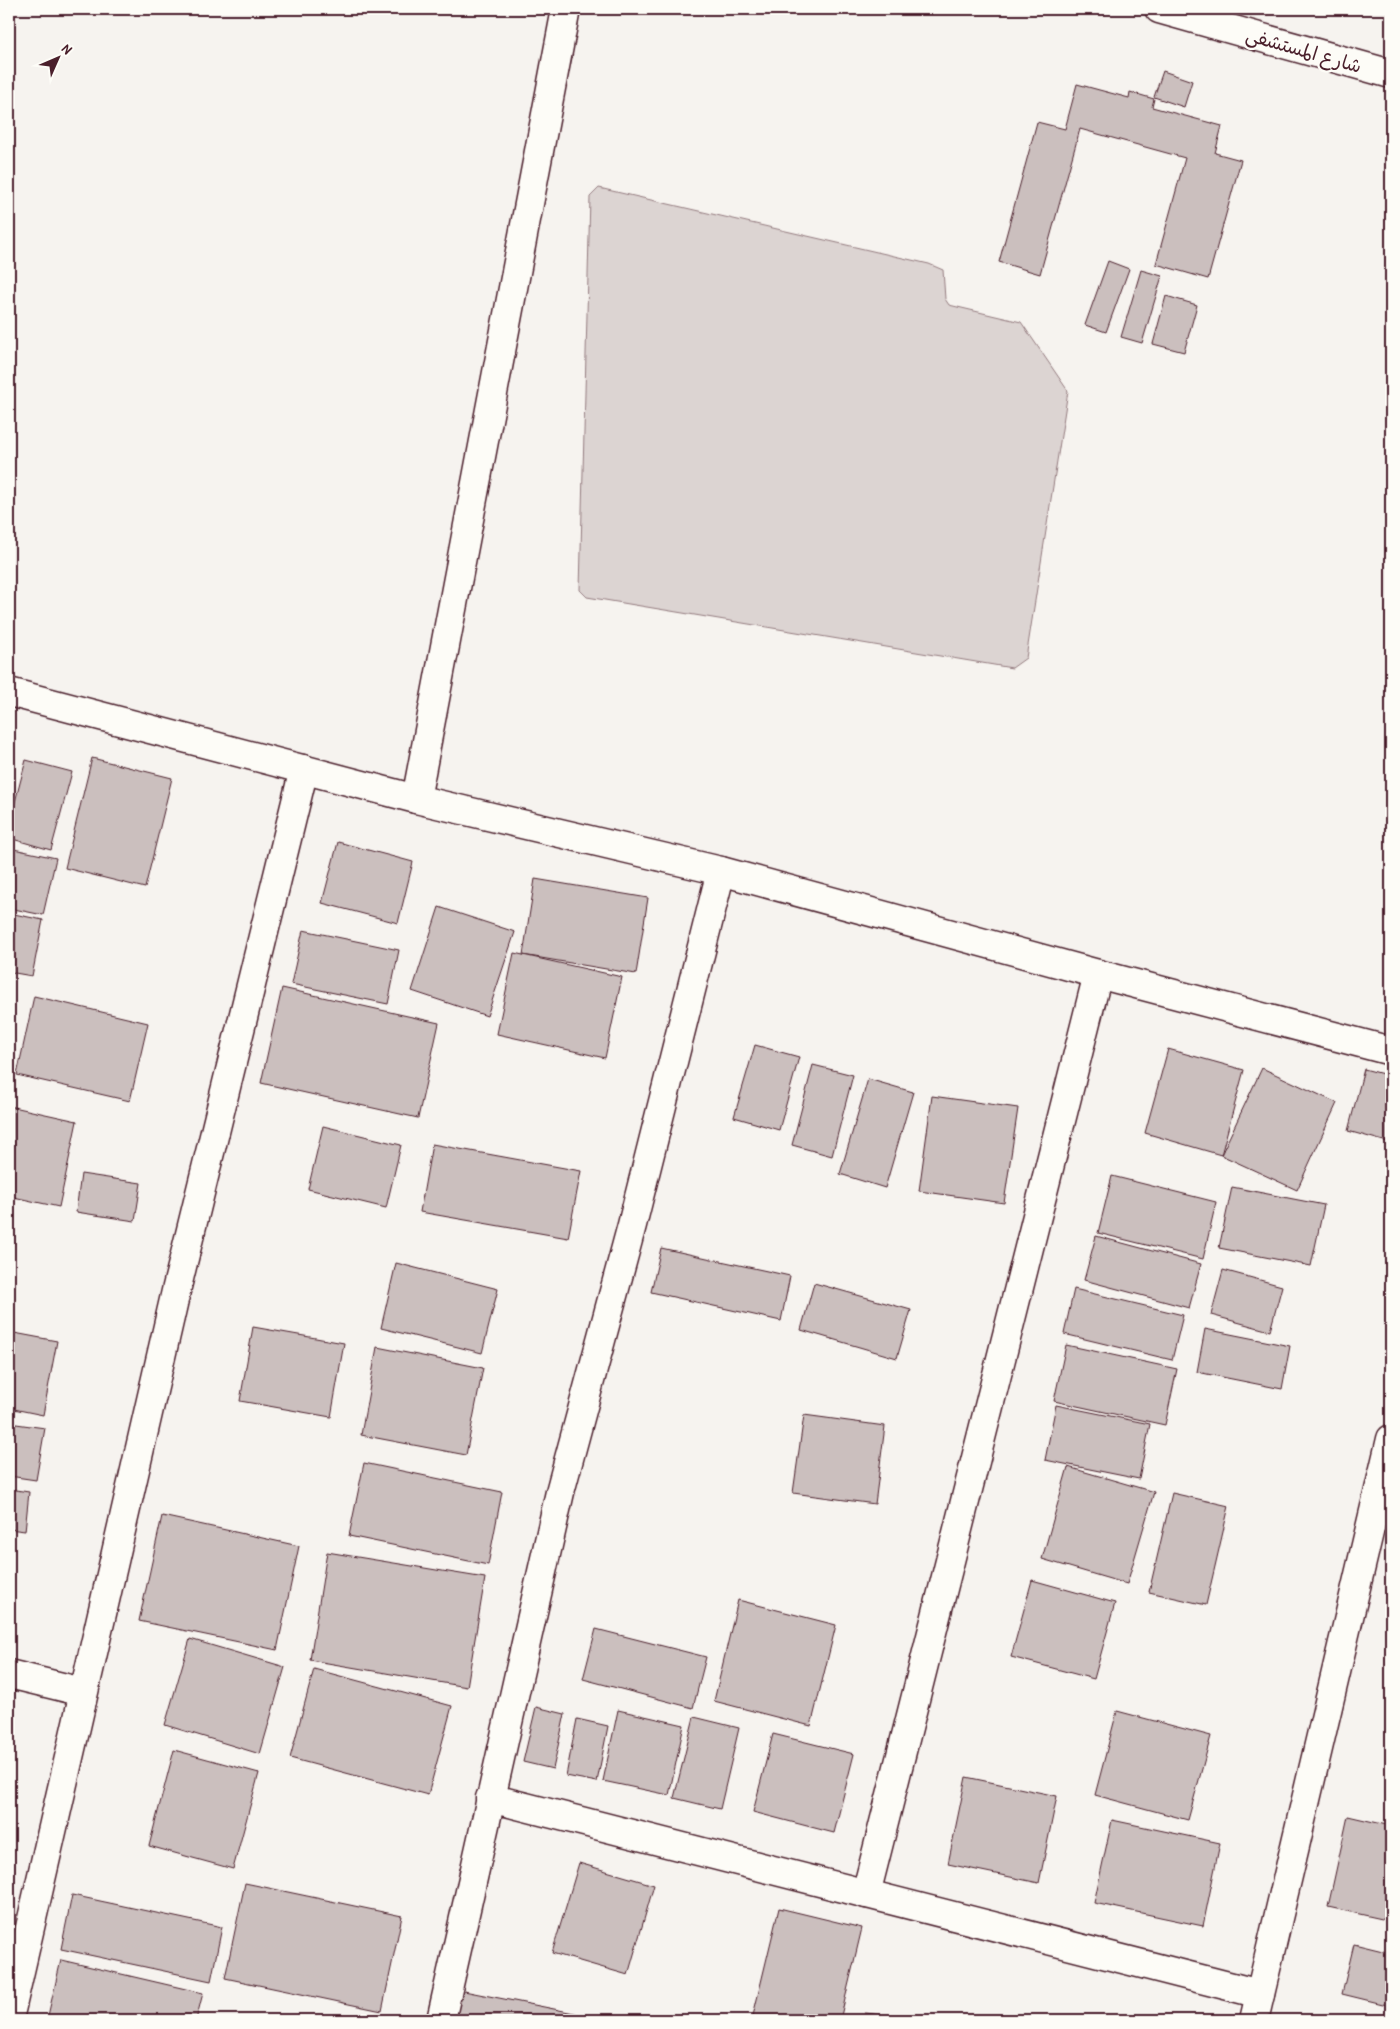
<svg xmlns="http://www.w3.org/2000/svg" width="1400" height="2029" viewBox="0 0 1400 2029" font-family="'Patrick Hand','Playpen Sans Arabic',sans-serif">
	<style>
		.grass { fill: #dcd4d2; stroke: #937a7e }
		.building { fill: #cbbfbe; stroke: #4a1f2b }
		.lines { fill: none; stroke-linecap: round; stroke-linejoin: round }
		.street-casing { stroke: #4a1f2b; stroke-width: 31 }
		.secondary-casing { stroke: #4a1f2b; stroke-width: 31 }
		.street { stroke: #fdfcf7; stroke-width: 28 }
		.secondary { stroke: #fdfcf7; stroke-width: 28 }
		.labels { text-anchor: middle; stroke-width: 4.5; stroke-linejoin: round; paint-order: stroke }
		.street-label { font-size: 19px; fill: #4a1f2b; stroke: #fdfcf7 }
	</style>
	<rect width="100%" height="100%" fill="#f6f3ef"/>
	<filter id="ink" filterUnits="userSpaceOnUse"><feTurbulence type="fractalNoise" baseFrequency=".02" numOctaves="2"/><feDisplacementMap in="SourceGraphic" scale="10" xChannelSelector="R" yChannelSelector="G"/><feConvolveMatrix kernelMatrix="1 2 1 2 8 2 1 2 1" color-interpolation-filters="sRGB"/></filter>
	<g filter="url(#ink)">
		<path class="grass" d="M599 188 929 264 943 270 945 299 949 305 1021 322 1068 391 1026 658 1012 668 587 597 580 590 590 197Z"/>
		<g class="building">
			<path d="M1163 71 1192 81 1184 107 1154 97Z"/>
			<path d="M1077 84 1129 98 1130 92 1154 99 1152 107 1222 126 1215 153 1241 160 1208 279 1156 264 1185 158 1080 129 1040 274 999 262 1037 122 1065 129Z"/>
			<path d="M1108 261 1129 269 1106 332 1085 325Z"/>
			<path d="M1141 270 1162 276 1142 343 1121 337Z"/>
			<path d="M1166 296 1197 305 1184 352 1153 344Z"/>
			<path d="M92 758 172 778 145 888 65 868Z"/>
			<path d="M26 760 72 772 51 850 9 838V825Z"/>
			<path d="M338 842 413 862 398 923 322 903Z"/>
			<path d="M9 848 56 858 43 915 9 908Z"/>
			<path d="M535 879 648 898 636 974 523 955Z"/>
			<path d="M439 907 515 932 487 1016 412 991Z"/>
			<path d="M9 913 43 920 32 976 9 972Z"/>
			<path d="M303 930 399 950 388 1004 291 984Z"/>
			<path d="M514 953 622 977 605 1058 497 1034Z"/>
			<path d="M282 988 439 1023 418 1118 261 1083Z"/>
			<path d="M34 996 148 1023 130 1101 17 1075Z"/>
			<path d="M755 1045 799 1057 779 1130 734 1117Z"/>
			<path d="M1168 1049 1244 1070 1221 1155 1145 1133Z"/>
			<path d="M813 1065 853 1075 832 1156 792 1145Z"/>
			<path d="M1262 1068 1337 1103 1297 1190 1221 1155Z"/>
			<path d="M1364 1069 1391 1076V1143L1348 1131Z"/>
			<path d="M868 1079 913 1092 885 1188 840 1174Z"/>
			<path d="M932 1096 1018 1108 1004 1203 919 1191Z"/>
			<path d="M9 1106 77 1121 59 1207 9 1196Z"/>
			<path d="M323 1126 401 1145 386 1208 308 1189Z"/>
			<path d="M432 1144 581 1171 568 1238 420 1212Z"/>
			<path d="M81 1174 141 1183 135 1221 76 1212Z"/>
			<path d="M1112 1176 1216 1202 1203 1259 1098 1233Z"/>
			<path d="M1232 1187 1324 1205 1311 1266 1219 1248Z"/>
			<path d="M1096 1236 1201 1264 1189 1308 1084 1280Z"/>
			<path d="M661 1248 790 1276 781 1321 651 1292Z"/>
			<path d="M396 1263 498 1289 482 1353 381 1328Z"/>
			<path d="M1223 1270 1282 1286 1270 1331 1211 1315Z"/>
			<path d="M814 1283 911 1310 897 1358 801 1330Z"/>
			<path d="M1074 1289 1183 1315 1172 1360 1064 1334Z"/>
			<path d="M253 1327 344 1343 331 1417 240 1401Z"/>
			<path d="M1205 1329 1290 1346 1282 1389 1197 1372Z"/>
			<path d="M9 1332 57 1341 43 1415 9 1408Z"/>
			<path d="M1066 1345 1177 1369 1165 1425 1054 1401Z"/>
			<path d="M377 1347 483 1368 466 1455 361 1435Z"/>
			<path d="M1056 1405 1150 1424 1139 1479 1045 1460Z"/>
			<path d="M804 1415 885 1426 875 1504 793 1493Z"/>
			<path d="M9 1423 45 1428 36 1480 9 1476Z"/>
			<path d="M364 1463 502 1492 488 1565 349 1536Z"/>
			<path d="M1068 1467 1154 1492 1127 1584 1042 1559Z"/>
			<path d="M9 1489 29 1492 25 1531 9 1529Z"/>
			<path d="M1172 1493 1229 1506 1206 1605 1149 1592Z"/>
			<path d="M162 1516 299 1546 277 1650 139 1621Z"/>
			<path d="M327 1552 485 1578 467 1687 310 1660Z"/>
			<path d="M1032 1580 1115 1603 1094 1679 1011 1657Z"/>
			<path d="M738 1600 836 1625 811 1726 714 1701Z"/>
			<path d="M596 1629 706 1657 693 1708 583 1679Z"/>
			<path d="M190 1639 285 1667 260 1754 165 1725Z"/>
			<path d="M314 1669 452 1706 428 1795 290 1758Z"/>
			<path d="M536 1707 565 1714 553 1769 523 1762Z"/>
			<path d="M618 1710 684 1725 669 1795 603 1781Z"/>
			<path d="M1117 1711 1211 1736 1188 1820 1095 1795Z"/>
			<path d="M694 1717 739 1728 720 1809 674 1798Z"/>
			<path d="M577 1719 608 1726 597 1782 566 1776Z"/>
			<path d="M773 1734 854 1754 834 1833 753 1812Z"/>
			<path d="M174 1750 259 1773 233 1869 149 1846Z"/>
			<path d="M966 1777 1057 1796 1039 1883 948 1864Z"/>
			<path d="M1348 1816 1391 1826V1921L1328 1907Z"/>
			<path d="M1112 1820 1220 1843 1203 1926 1094 1903Z"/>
			<path d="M579 1863 654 1885 628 1975 552 1953Z"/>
			<path d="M245 1883 402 1916 382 2011 225 1978Z"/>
			<path d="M72 1895 222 1927 211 1981 61 1949Z"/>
			<path d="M779 1908 862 1928 840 2020H752Z"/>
			<path d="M1354 1944 1391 1953V2006L1342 1994Z"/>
			<path d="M61 1960 203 1993 196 2020H47Z"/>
			<path d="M459 1990 609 2020H453Z"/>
			<path d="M865 2013 927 2020H864Z"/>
		</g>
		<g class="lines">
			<g class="street-casing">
				<g id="street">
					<path d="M9 692 416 799 721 871 1098 974 1391 1051"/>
					<path d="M416 799 566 9"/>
					<path d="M9 1674 83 1692"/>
					<path d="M490 1798 1260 1994"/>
					<path d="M866 1894 1098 974"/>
					<path d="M9 2019 176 1291 304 769"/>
					<path d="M441 2020 560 1492 632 1225 721 871"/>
					<path d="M1254 2020 1391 1439"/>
				</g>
			</g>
			<g class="secondary-casing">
				<path id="secondary" d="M1159 9 1391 74"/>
			</g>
			<use href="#street" class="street"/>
			<use href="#secondary" class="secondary"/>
		</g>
	</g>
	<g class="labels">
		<g class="street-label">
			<text transform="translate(1304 50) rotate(16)" y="7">شارع المستشفى</text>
		</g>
	</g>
	<rect width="1400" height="2029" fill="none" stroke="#fdfcf7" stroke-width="30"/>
	<rect x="15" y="15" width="1370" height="1999" fill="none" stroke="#4a1f2b" stroke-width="2" filter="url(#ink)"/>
	<g transform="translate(58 58) rotate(45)" stroke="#fdfcf7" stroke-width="4" paint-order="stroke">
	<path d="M0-4L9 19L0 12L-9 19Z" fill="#4a1f2b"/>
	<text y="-8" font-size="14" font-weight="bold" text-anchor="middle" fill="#4a1f2b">N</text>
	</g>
</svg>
